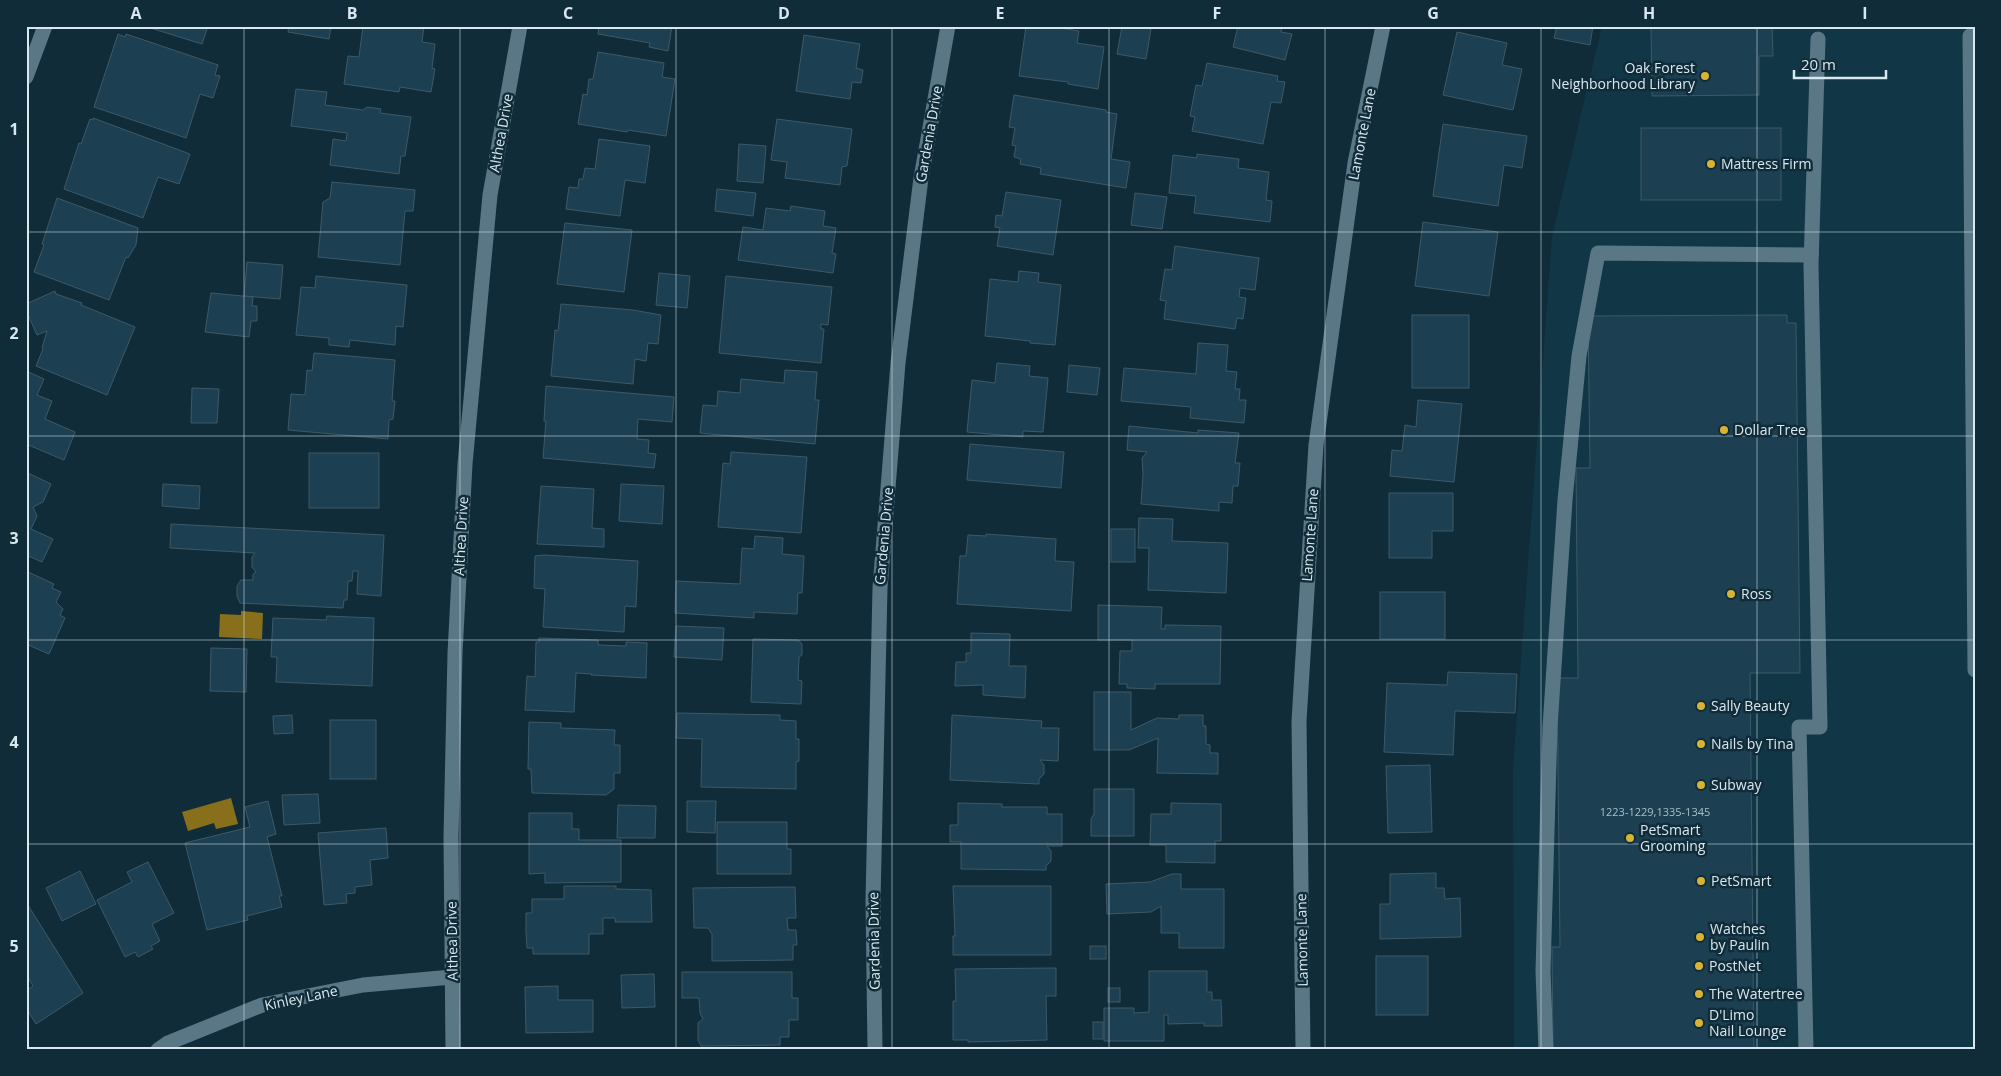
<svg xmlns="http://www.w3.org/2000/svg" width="2001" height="1076" viewBox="0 0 2001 1076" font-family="'Open Sans',sans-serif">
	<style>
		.built { fill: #113646 }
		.water { fill: #876f1b }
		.building { fill: #1c4051; stroke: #3d5967 }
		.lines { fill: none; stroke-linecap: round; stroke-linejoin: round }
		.lane { stroke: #5a7786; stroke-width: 15 }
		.street { stroke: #5a7786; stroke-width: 15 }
		.grid { fill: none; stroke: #d8e8f0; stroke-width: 1; stroke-opacity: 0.55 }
		.poi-dot { fill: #d9b434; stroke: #112c39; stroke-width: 2 }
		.labels { text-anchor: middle; stroke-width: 5; stroke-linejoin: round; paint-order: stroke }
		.number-label { font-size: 11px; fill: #a9bec8 }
		.poi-label { font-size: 14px; fill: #d8e8f0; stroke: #112c39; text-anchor: start }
		.street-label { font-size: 14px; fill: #d8e8f0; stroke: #112c39 }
		.neatline { fill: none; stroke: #d8e8f0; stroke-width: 2 }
		.grid-label { font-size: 16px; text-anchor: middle; font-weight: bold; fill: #d8e8f0 }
	</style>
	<rect width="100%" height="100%" fill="#112c39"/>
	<path class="built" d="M1602 26H1975V1050H1514L1513 769 1552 237Z"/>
	<g class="water">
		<path d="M241 611 263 613 262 639 219 637 220 614 241 615Z"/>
		<path d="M231 798 238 824 216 829 214 823 188 831 182 812Z"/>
	</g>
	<g class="building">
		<path d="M144 26H208L202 44Z"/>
		<path d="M289 26H331L329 39 288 32Z"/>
		<path d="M363 26H424L422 42 435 44 432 68 435 69 431 92 400 87 399 92 344 84 348 56 359 57Z"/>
		<path d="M599 26H672L668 51 649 47 650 43 598 34Z"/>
		<path d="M1026 26H1047L1079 31 1077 43 1104 47 1098 89 1068 84V82L1019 76Z"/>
		<path d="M1122 26 1151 29 1146 59 1117 54Z"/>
		<path d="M1238 26H1282L1281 32 1292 34 1285 60 1233 47Z"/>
		<path d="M1557 26H1593L1590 45 1554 38Z"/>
		<path d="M1651 26H1772L1773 56H1759V95L1652 96Z"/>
		<path d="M1457 32 1507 43 1502 65 1522 69 1513 110 1443 95Z"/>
		<path d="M118 34 125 37 126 34 218 65 215 75 220 76 213 98 200 94 186 138 94 107Z"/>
		<path d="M804 35 860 44 856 68 863 70 861 83 852 82 850 99 796 91Z"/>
		<path d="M598 52 664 63 662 77 675 79 666 136 628 130 627 132 578 124 583 94 587 95 589 79H593Z"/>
		<path d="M1207 63 1278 76 1277 81 1285 82 1281 103 1271 102 1263 144 1192 131 1195 117 1190 116 1196 85 1202 86Z"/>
		<path d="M296 89 327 92 325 105 363 110 367 107 381 109 380 113 411 117 405 156H401L399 174 330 165 333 139 346 141 347 133 291 126Z"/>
		<path d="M1014 95 1106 110V112L1117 114 1111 159 1130 162 1126 188 1040 174 1041 168 1020 164 1021 159 1014 157 1016 146 1012 145 1015 128 1009 127Z"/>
		<path d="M93 118 190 154 179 184 158 177 143 218 64 189 79 143 81 144 90 119 93 120Z"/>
		<path d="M777 119 852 129 847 166 842 167 840 185 785 178 787 162 771 160Z"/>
		<path d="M1443 124 1527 136 1522 168 1504 165 1498 206 1433 196Z"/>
		<rect x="1641" y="128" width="140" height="72"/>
		<path d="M599 139 650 146 645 183 625 180 620 216 566 209 569 187 578 188 579 179H583L585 168 595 169Z"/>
		<path d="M739 144 766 146 763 183 737 181Z"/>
		<path d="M1197 154 1239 159 1238 168 1269 172 1266 200 1272 201 1270 222 1194 213 1196 196 1169 193 1173 155 1197 158Z"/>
		<path d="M332 182 415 190 413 211H405L400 265 318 257 323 202 330 198Z"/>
		<path d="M717 189 756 193 753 216 715 211Z"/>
		<path d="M1006 192 1061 200 1053 255 997 246 1000 228 995 227 996 215 1002 216Z"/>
		<path d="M1135 193 1167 197 1162 229 1131 225Z"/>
		<path d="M57 198 138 228 136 245 128 258 126 257 109 300 34 272 44 245 42 244Z"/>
		<path d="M791 206 825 211 823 226 836 228 832 253 836 254 833 273 738 260 743 227 763 230 766 208 790 211Z"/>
		<path d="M1423 222 1498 232 1489 296 1415 286Z"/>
		<path d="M565 223 632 230 624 292 557 284Z"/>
		<path d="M1175 246 1259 258 1255 290 1240 288 1239 297 1246 298 1243 319 1237 318 1235 329 1164 319 1166 301 1160 300 1165 269 1172 270Z"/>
		<path d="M247 262 283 265 280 299 244 296Z"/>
		<path d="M1019 271 1039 273 1038 282 1061 285 1055 345 1030 343V341L985 336 990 279 1018 282Z"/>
		<path d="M659 273 690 276 687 308 656 305Z"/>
		<path d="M316 276 407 285 403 327 396 326 395 345 350 340 349 347 329 345V338L296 335 301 287 315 288Z"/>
		<path d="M726 276 832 287 828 325 821 324V329H824L821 363 719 353Z"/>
		<path d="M55 291 56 294 82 303 81 305 135 327 107 395 36 366 43 349 42 348 47 331 37 335 26 310V304Z"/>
		<path d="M211 293 253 297 252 306H257V321H251L249 337 205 332Z"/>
		<path d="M561 304 633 310 661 315 658 344 648 343 646 361 635 359 633 384 551 376 555 330 558 331Z"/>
		<rect x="1412" y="315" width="57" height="73"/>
		<path d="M1787 315V323H1796L1800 673H1750L1754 1050H1553L1552 947H1560L1557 678H1578L1576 468H1590L1588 316Z"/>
		<path d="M1198 343 1228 345 1226 371 1237 372 1235 389H1240L1239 400H1246L1244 423 1190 418 1191 407 1121 401 1124 368 1196 374Z"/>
		<path d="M314 353 395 360 392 401H395L393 419 389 420 388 439 288 430 291 394 305 395 307 370 312 371Z"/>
		<path d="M997 363 1030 366 1029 376 1048 378 1043 432 1023 431V437L967 432 972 380 995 383Z"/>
		<path d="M1069 365 1100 368 1097 395 1067 392Z"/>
		<path d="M785 370 817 372 815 400H819L815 444 700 433 703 405 717 406 718 391 740 393 741 379 784 383Z"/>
		<path d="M26 371 44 379 37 395 52 401 45 419 75 432 64 460 26 444Z"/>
		<path d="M546 386 674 397 672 422 638 419 637 439 649 440 648 453 656 454 654 468 543 458 546 421H544Z"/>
		<path d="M192 388 219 389 217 423H191Z"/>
		<path d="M1418 400 1462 404 1454 482 1390 476 1392 450 1402 451 1405 425 1416 427Z"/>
		<path d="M1129 426 1198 433V430L1239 433 1235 463H1240L1238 486H1233L1232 503 1219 502V511L1141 504 1143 474 1142 458 1147 452 1127 450Z"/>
		<path d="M970 444 1064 452 1061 488 967 480Z"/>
		<path d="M731 452 807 457 801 533 718 527 723 463 730 464Z"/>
		<rect x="309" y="453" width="70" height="55"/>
		<path d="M26 472 51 484 43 502 33 507 37 516 31 529 53 539 42 562 26 555Z"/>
		<path d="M163 484 200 486 199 509 162 506Z"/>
		<path d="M621 484 664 486 662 524 619 521Z"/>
		<path d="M541 486 594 489 592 528 604 529V547L537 544Z"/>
		<path d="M1389 493H1453V531H1432V558H1389Z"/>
		<path d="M1139 518 1173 519 1172 541 1228 543 1226 593 1148 590 1149 548H1138Z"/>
		<path d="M171 524 384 535 381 596 357 594 358 571H353L352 581H348L347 600H344L343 608 240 603 237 596V586L241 580H253V574L256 572 252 567V557L255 553 170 548Z"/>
		<rect x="1111" y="529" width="24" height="33"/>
		<path d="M986 534 1056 539 1055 561 1074 562 1071 611 957 604 960 556H966L968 535 986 536Z"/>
		<path d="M755 536 783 538 782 554 804 556 802 593H798L797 614 754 612V618L675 613 676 581 740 584 742 548 754 549Z"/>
		<path d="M544 555 638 561 636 607 625 606 624 632 543 627 545 589 534 588 535 556Z"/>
		<path d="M26 571 54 584 52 588 61 592 56 602 63 609 60 615 65 618 49 654 26 644Z"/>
		<rect x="1380" y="592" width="65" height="47"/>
		<path d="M1098 605 1162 607 1161 629H1165V625L1221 626 1220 684H1155V689L1127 688V684H1119L1120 651H1132V640H1098Z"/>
		<path d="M327 616 374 618 372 686 276 682 277 657H271L273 618 326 620Z"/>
		<path d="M676 626 724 628 722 660 674 657Z"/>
		<path d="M971 633 1010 634 1009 666H1026L1025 698 983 695V685L955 686 956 662H966V653H971Z"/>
		<path d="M539 638 598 640V645L626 646V642L647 643 646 678 591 675 592 674 576 673 574 712 525 710 527 676 535 677 536 642H539Z"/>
		<path d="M753 639 798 640 802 644V655L799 657 798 680 802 681 801 704 751 702Z"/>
		<path d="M211 648 247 649 246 692 210 691Z"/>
		<path d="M1448 672 1517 674 1515 713 1455 711 1453 755 1384 752 1387 683 1447 685Z"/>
		<path d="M1094 692H1131V730L1157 718 1179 719V715H1203V726H1206V744L1210 745V753H1218V774L1157 773 1158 738 1129 750H1094Z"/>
		<path d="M677 713 780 715V720L796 721V739H799V761L796 762V789L701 787 702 739 676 738Z"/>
		<path d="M292 715 293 733 274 734 273 716Z"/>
		<path d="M952 715 1042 721 1041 728H1059L1058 761 1040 760 1044 765V774L1039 779V784L950 780Z"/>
		<rect x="330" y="720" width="46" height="59"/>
		<path d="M529 722 561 723V728L615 730 614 745H620V773H614V789L606 795 532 793 531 769H528Z"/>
		<path d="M1430 765 1432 832 1388 833 1386 766Z"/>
		<path d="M1094 789H1134V836H1091V819L1094 814Z"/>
		<path d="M318 794 320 823 284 825 282 795Z"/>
		<path d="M268 801 276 834 267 837 282 896H279L282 907 247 916 248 920 207 930 185 843 250 827 245 807Z"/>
		<path d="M687 801H716L715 833 687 832Z"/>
		<path d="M958 803 1002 804V807H1047V814H1062V846H1047L1051 851V861L1046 866V870L961 869V842H950V825H958Z"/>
		<path d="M1171 803 1221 804V841H1215V863L1166 862V845H1150L1151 814H1171Z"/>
		<path d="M618 805 656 806 655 838H617Z"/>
		<path d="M529 813H572V829H579V840H621V882L545 883V873L529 874Z"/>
		<path d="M717 822H787V849H791V874H717Z"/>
		<path d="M386 828 388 858 370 860 372 885 355 887V893L346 894 347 903 324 905 318 833Z"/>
		<path d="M148 862 174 913 152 924 160 941 151 946 153 949 138 957 135 952 125 957 97 900 132 882 127 872Z"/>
		<path d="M80 871 96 904 62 921 46 888Z"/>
		<path d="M1436 873V888H1444L1445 899 1460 898 1461 937 1380 939V904H1390V874Z"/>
		<path d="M1172 874H1181V889H1224V948H1179V933H1161V906L1151 912 1107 914 1106 884 1150 882Z"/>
		<path d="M564 886H616V889L651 890 652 922H615V918H603V934H589V954H533V948H527L526 931V913H532V899H564Z"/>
		<path d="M953 886H1051V955H953V936H955Z"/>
		<path d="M795 887 796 918H787L788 930H796L797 945H793V960L712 961V934L708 928H694L693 888Z"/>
		<path d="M26 902 83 993 36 1024 26 1008V991L33 986 26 974Z"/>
		<rect x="1090" y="946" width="16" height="13"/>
		<rect x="1376" y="956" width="52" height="59"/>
		<path d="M1056 968V996H1046L1047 1040 968 1042V1040H953V1001H956L955 969Z"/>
		<path d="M1149 971H1207V992H1212V1000H1221L1222 1026H1204V1023L1168 1024V1015H1164V1041H1104V1008H1134V1013L1149 1012Z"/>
		<path d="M682 972H792V998H798V1020H789V1037H780V1045L701 1046 698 1040V1023L703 1019 700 1013 699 998H682Z"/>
		<path d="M654 974 655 1007 622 1008 621 975Z"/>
		<path d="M558 986V1000H593V1032L526 1033 525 987Z"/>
		<rect x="1108" y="988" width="12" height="14"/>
		<rect x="1093" y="1022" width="10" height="17"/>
	</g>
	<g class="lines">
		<g class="lane">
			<path d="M1970 36 1975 670"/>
			<path d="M1546 1050 1543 971 1550 727 1565 500 1579 356 1598 253 1811 255"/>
			<path d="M1806 1050 1799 727H1820L1811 265 1818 39"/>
		</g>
		<g class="street">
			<path d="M26 77 45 26"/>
			<path d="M158 1050 168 1043 262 1005 363 985 452 977"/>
			<path d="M453 1050 451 838 455 653 465 464 490 195 520 26"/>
			<path d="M875 1050 873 900 880 588 898 363 921 178 948 26"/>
			<path d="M1303 1050 1299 721 1316 445 1355 163 1383 26"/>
		</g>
	</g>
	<path class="grid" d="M244 26V1050M460 26V1050M676 26V1050M892 26V1050M1109 26V1050M1325 26V1050M1541 26V1050M1757 26V1050M26 232H1975M26 436H1975M26 640H1975M26 844H1975"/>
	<g class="poi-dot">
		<circle cx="1705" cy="76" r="5"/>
		<circle cx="1711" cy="164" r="5"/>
		<circle cx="1724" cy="430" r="5"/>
		<circle cx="1731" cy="594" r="5"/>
		<circle cx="1701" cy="706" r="5"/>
		<circle cx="1701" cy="744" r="5"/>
		<circle cx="1701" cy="785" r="5"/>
		<circle cx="1630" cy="838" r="5"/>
		<circle cx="1701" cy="881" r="5"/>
		<circle cx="1700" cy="937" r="5"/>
		<circle cx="1699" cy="966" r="5"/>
		<circle cx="1699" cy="994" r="5"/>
		<circle cx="1699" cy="1023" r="5"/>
	</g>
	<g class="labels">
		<g class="number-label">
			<text x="1655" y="816">1223-1229,1335-1345</text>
		</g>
		<g class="poi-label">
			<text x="1695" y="73" text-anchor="end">Oak Forest<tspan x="1695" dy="16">Neighborhood Library</tspan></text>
			<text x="1721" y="169">Mattress Firm</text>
			<text x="1734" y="435">Dollar Tree</text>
			<text x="1741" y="599">Ross</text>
			<text x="1711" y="711">Sally Beauty</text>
			<text x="1711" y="749">Nails by Tina</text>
			<text x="1711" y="790">Subway</text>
			<text x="1640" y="835">PetSmart<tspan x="1640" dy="16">Grooming</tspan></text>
			<text x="1711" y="886">PetSmart</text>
			<text x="1710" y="934">Watches<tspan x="1710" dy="16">by Paulin</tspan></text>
			<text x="1709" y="971">PostNet</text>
			<text x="1709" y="999">The Watertree</text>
			<text x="1709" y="1020">D'Limo<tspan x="1709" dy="16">Nail Lounge</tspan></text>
		</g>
		<g class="street-label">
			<text transform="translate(501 133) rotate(-80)" y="5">Althea Drive</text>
			<text transform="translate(929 134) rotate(-80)" y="5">Gardenia Drive</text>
			<text transform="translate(1362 134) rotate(-79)" y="5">Lamonte Lane</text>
			<text transform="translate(1310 535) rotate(-86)" y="5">Lamonte Lane</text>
			<text transform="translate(461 536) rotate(-87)" y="5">Althea Drive</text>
			<text transform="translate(884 536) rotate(-85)" y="5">Gardenia Drive</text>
			<text transform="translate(1302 940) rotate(-91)" y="5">Lamonte Lane</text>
			<text transform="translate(452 941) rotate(-91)" y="5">Althea Drive</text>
			<text transform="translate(874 941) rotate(-91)" y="5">Gardenia Drive</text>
			<text transform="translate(301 998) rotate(-12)" y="5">Kinley Lane</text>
		</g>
	</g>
	<rect width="2001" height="1076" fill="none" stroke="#112c39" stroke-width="55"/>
	<path d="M1794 70v8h92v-8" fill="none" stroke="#d8e8f0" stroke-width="2.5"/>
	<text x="1801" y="70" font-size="15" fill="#d8e8f0" stroke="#112c39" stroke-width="4" paint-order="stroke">20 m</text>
	<rect x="28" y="28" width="1946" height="1020" class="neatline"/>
	<g class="grid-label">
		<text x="136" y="19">A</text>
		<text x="352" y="19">B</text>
		<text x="568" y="19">C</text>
		<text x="784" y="19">D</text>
		<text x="1000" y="19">E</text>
		<text x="1217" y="19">F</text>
		<text x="1433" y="19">G</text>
		<text x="1649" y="19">H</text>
		<text x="1865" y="19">I</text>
		<text x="14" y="135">1</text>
		<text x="14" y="339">2</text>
		<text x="14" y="544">3</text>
		<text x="14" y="748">4</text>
		<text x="14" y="952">5</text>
	</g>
</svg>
